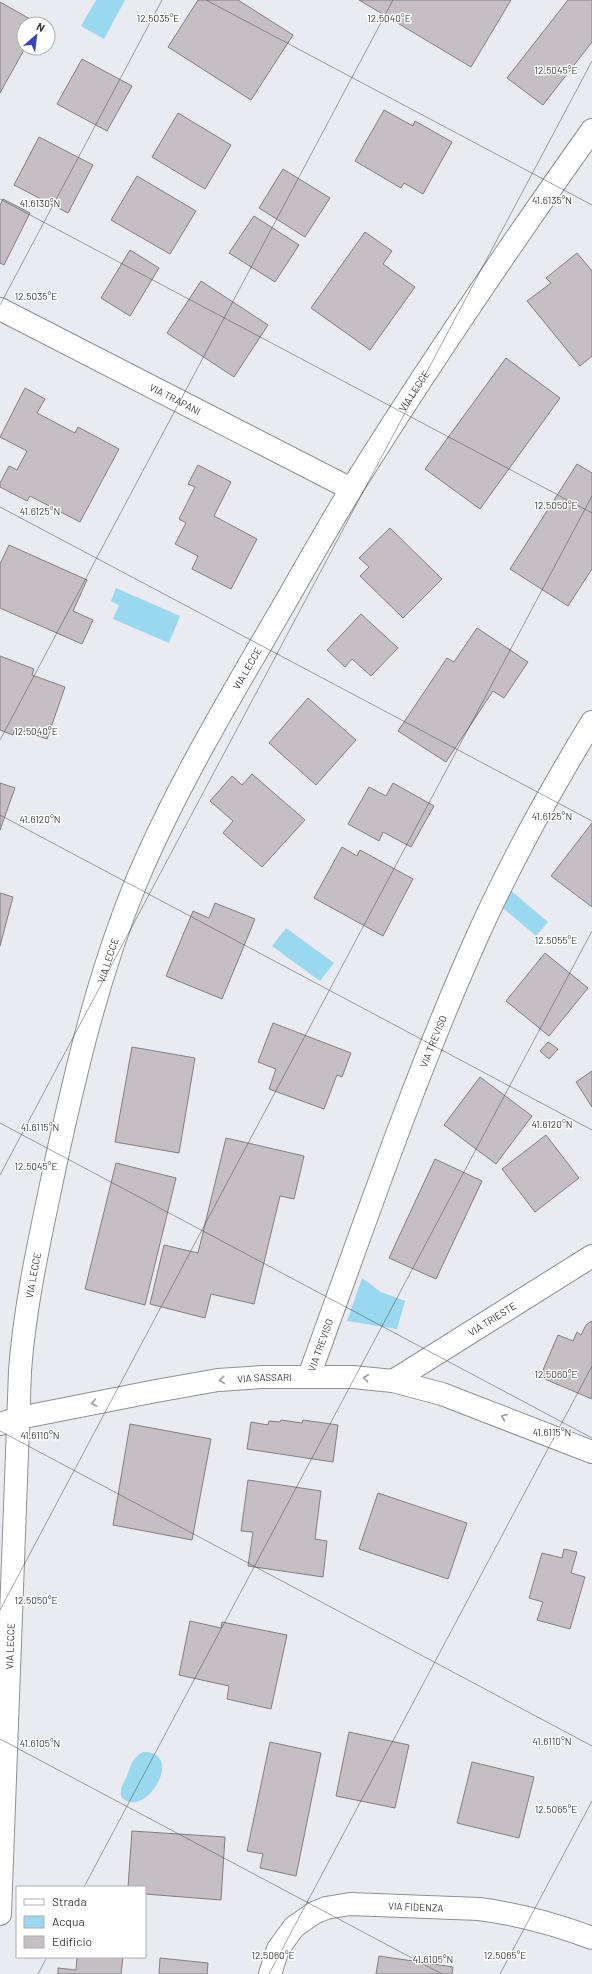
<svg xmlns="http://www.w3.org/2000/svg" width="592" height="1974" viewBox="0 0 592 1974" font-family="Barlow,sans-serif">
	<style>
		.water { fill: #99d8ee }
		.building { fill: #c5bfc3; stroke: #837e82 }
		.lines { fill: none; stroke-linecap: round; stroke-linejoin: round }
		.minor-casing { stroke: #8e9096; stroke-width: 24 }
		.minor { stroke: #fff; stroke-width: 22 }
		.oneway { stroke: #9c9c9e }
		.ticks { fill: none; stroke: #393a3c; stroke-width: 1; stroke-opacity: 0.45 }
		.labels { text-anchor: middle; stroke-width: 3; stroke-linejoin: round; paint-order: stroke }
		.street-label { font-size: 10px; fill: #393a3c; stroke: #fff }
		.ticks-label { font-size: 10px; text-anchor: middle; fill: #393a3c; stroke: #fff; stroke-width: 3; stroke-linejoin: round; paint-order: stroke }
	</style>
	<rect width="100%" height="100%" fill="#e9ebf1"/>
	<g class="water">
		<path d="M96 0H125L104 39 81 26Z"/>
		<path d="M116 588 180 616 169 643 113 619 119 605 111 601Z"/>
		<path d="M509 889 548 922 536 936 497 903Z"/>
		<path d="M286 928 334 963 320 981 272 946Z"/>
		<path d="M362 1278 381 1292 405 1301 397 1329 347 1321Z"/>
		<path d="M143 1752C186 1750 147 1820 122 1798 118 1788 124 1784 127 1776 132 1764 130 1760 143 1752Z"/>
	</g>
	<g class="building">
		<path d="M198 0H238L293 35 251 100 168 47Z"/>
		<path d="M359 0H511L471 67Z"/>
		<path d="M568 0H592V42L543 105 507 78Z"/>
		<path d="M0 2 39 24H24L25 48 0 93Z"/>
		<path d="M82 59 132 86 107 131 57 104Z"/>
		<path d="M384 110 413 126 415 121 452 142 423 194 404 183 401 188 355 161Z"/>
		<path d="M178 113 231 145 205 189 152 157Z"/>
		<path d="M39 137 93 165 68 213 14 185Z"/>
		<path d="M283 169 330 198 305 237 259 208Z"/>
		<path d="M137 176 196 211 170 254 111 220Z"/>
		<path d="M3 199 30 213 4 265 0 263V205Z"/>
		<path d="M254 216 299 245 275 282 229 253Z"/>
		<path d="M365 232 392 251 383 264 415 287 370 350 311 308Z"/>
		<path d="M130 250 159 268 130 316 101 298Z"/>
		<path d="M577 253 592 271V356L580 366 527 301 551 283 546 278Z"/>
		<path d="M201 281 268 325 234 377 167 333Z"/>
		<path d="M506 358 560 398 480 509 425 469Z"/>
		<path d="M25 388 45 399 37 413 75 433 78 427 119 449 80 522 30 496 27 501 0 487V483L9 466 17 470 27 451 0 437Z"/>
		<path d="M577 464 592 473V569L568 606 510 569Z"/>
		<path d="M198 465 231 482 214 516 257 539 231 589 192 569 198 556 175 544 186 523 179 519 195 487 188 484Z"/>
		<path d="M390 528 442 579 403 618 360 576 369 567 359 558Z"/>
		<path d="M9 545 87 580 73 611 93 620 82 644 0 608V564Z"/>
		<path d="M361 614 398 648 371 676 352 659 345 667 327 650Z"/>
		<path d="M477 628 528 662 504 698 493 691 446 762 398 731 447 658 454 662Z"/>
		<path d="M0 656 34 669 32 675 65 687 47 739 15 728 13 735 0 730Z"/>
		<path d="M308 698 356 740 316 785 269 743Z"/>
		<path d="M252 774 305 820 262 867 223 833 233 821 210 801 232 776 242 785Z"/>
		<path d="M0 783 15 788 0 830Z"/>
		<path d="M393 783 434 806 411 847 383 832 379 841 348 824 369 787 386 796Z"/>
		<path d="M592 823V907L551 876Z"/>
		<path d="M342 847 357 856 360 850 413 879 383 936 314 898Z"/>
		<path d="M0 893 13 897 0 946Z"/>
		<path d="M215 903 255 919 222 999 166 976 193 911 209 918Z"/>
		<path d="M545 953 588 988 549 1036 506 1001Z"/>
		<path d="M273 1023 351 1053 342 1077 337 1075 324 1109 269 1089 276 1069 258 1062Z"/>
		<path d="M548 1042 558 1049 549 1059 540 1051Z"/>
		<path d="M132 1047 195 1058 179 1153 115 1142Z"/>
		<path d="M592 1071V1107L576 1082Z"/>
		<path d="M480 1077 532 1116 496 1164 444 1125Z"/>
		<path d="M546 1135 579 1178 535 1212 502 1169Z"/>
		<path d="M226 1138 304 1156 294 1199 280 1196 254 1304 211 1294 205 1318 150 1304 164 1245 198 1253Z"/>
		<path d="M435 1159 482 1181 436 1279 389 1258Z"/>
		<path d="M116 1163 176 1178 145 1305 85 1289Z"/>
		<path d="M592 1321V1399L540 1377 558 1335 573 1341 577 1332 581 1335 586 1325Z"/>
		<path d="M281 1420 302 1423 303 1420 338 1425 333 1462 247 1449 251 1422 268 1425 269 1421 280 1422Z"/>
		<path d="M130 1424 211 1439 192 1540 113 1525Z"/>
		<path d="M248 1480 321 1491 315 1539 327 1541 323 1577 248 1566 253 1532 241 1531Z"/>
		<path d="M378 1493 467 1523 448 1579 359 1549Z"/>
		<path d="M564 1549 577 1552 571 1573 585 1577 570 1629 537 1620 543 1602 529 1598 542 1553 562 1558Z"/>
		<path d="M190 1621 221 1628 222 1622 287 1635 271 1709 227 1699 229 1686 179 1675Z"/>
		<path d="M349 1732 409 1745 395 1808 336 1796Z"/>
		<path d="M270 1742 321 1753 296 1876 260 1868 263 1854 247 1851Z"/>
		<path d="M472 1762 534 1777 519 1838 457 1823Z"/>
		<path d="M132 1831 225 1837 221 1900 145 1894V1887H128Z"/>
		<path d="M379 1956 453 1967 452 1974H376Z"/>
		<path d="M77 1957H123L121 1974H58V1968L76 1970Z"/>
		<path d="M160 1958 208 1963 207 1974H159Z"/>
	</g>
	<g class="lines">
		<g class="minor-casing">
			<g id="minor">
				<path id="s1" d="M0 309 351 489"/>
				<path id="s2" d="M309 1376C363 1229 413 1080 477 937 510 863 550 791 592 722"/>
				<path id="s3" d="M393 1381 592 1256"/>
				<path id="s4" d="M0 1424 19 1418 156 1391 218 1380 262 1377H353L393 1381 442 1394 592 1452"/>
				<path id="s5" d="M0 1914 20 1371C25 1302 41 1234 55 1166 76 1070 98 976 135 885 174 791 227 703 278 615 303 572 326 530 352 488 428 366 509 247 592 130"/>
				<path id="s6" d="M270 1974 278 1949 294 1927 314 1913 326 1908 350 1904 479 1909C518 1914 555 1924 592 1938"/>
			</g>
		</g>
		<use href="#minor" class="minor"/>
	</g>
	<defs><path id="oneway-chevron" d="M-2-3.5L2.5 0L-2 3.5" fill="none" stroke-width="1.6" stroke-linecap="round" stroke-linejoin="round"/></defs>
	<g class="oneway">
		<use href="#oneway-chevron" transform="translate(366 1378) rotate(-174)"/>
		<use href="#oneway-chevron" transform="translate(222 1380) rotate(175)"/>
		<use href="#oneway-chevron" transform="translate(94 1403) rotate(169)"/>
		<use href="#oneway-chevron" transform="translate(504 1417) rotate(-158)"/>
	</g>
	<path class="ticks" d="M206 0 592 205M0 199 592 513M0 305 162 0M0 507 592 821M0 740 393 0M0 815 592 1130M0 1123 592 1438M0 1175 592 61M0 1431 592 1746M0 1610 592 496M0 1739 442 1974M84 1887 592 931M38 1974 47 1957M269 1974 592 1366M500 1974 592 1801"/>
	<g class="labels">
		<g class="street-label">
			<text dy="4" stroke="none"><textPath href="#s5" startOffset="1612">VIA LECCE</textPath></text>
			<text dy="4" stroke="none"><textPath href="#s1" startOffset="197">VIA TRAPANI</textPath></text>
			<text dy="4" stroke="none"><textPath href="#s5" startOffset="1288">VIA LECCE</textPath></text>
			<text dy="4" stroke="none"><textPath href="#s5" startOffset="964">VIA LECCE</textPath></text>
			<text dy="4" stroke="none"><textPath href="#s2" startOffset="357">VIA TREVISO</textPath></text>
			<text dy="4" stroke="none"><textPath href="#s5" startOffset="640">VIA LECCE</textPath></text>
			<text dy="4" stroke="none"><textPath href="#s3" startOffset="117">VIA TRIESTE</textPath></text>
			<text dy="4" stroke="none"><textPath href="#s2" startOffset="33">VIA TREVISO</textPath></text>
			<text dy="4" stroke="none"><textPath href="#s4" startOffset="269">VIA SASSARI</textPath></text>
			<text dy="4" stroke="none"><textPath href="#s5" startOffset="268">VIA LECCE</textPath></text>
			<text dy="4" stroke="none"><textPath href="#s6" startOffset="181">VIA FIDENZA</textPath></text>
		</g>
	</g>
	<g class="ticks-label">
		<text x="158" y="22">12.5035°E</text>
		<text x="389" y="22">12.5040°E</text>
		<text x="556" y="74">12.5045°E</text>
		<text x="552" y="204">41.6135°N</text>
		<text x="40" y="207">41.6130°N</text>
		<text x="36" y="300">12.5035°E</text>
		<text x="556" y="509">12.5050°E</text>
		<text x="40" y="515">41.6125°N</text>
		<text x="36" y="735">12.5040°E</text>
		<text x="552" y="820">41.6125°N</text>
		<text x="40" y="823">41.6120°N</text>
		<text x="556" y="944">12.5055°E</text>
		<text x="552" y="1128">41.6120°N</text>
		<text x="40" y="1131">41.6115°N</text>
		<text x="36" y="1170">12.5045°E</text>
		<text x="556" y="1378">12.5060°E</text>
		<text x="552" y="1436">41.6115°N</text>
		<text x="40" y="1439">41.6110°N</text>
		<text x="36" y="1604">12.5050°E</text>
		<text x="552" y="1745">41.6110°N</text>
		<text x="40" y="1747">41.6105°N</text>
		<text x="556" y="1813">12.5065°E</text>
		<text x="273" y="1959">12.5060°E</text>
		<text x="505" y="1959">12.5065°E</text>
		<text x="433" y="1963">41.6105°N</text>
	</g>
	<rect x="16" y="1886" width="130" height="72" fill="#ffffff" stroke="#b0b0b1"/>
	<rect x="24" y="1899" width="20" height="6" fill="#ffffff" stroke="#b0b0b1"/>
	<text x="52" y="1906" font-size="12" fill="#393a3c">Strada</text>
	<rect x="24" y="1916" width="20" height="12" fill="#99d8ee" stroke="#b0b0b1"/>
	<text x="52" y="1926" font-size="12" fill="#393a3c">Acqua</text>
	<rect x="24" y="1936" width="20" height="12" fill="#c5bfc3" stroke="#b0b0b1"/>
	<text x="52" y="1946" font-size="12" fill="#393a3c">Edificio</text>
	<g transform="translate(36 36) rotate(28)"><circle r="19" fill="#ffffff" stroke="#b0b0b1"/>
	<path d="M0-3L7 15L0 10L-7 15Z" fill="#3846b9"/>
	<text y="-6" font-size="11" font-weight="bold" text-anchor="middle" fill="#393a3c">N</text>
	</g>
</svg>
